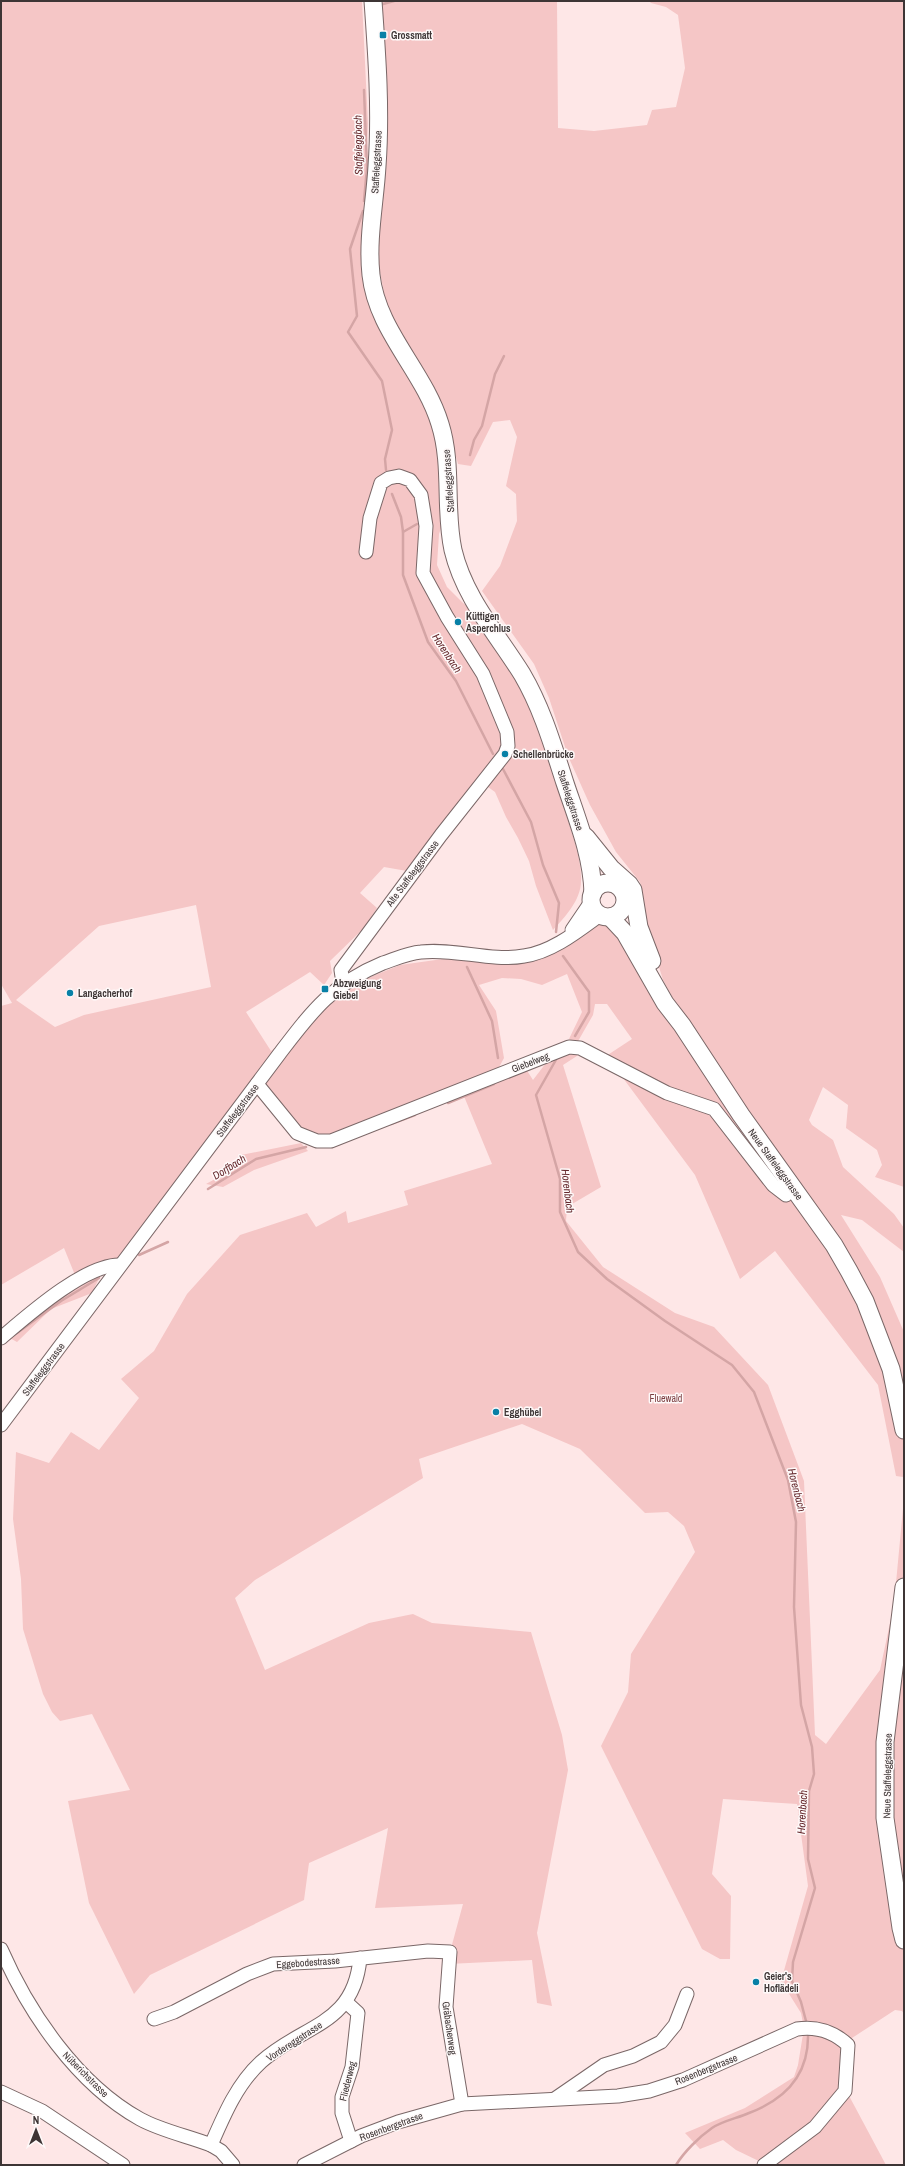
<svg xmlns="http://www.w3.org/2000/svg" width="905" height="2166" viewBox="0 0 905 2166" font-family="'Archivo Narrow',sans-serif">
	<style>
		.green { fill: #f5c6c6; fill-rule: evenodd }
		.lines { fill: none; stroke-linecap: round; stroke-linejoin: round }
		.stream { stroke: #d4a5a5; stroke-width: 2.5 }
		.minor-casing { stroke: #7a6767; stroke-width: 15 }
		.major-casing { stroke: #7a6767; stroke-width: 19 }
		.minor { stroke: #fff; stroke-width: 13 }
		.major { stroke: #fff; stroke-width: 17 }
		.poi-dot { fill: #0880a6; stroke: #fef9f9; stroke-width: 1.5 }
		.labels { text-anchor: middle; stroke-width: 3; stroke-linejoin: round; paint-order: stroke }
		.poi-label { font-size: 10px; font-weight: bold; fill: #3d3535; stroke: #fef9f9; text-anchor: start }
		.street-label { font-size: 10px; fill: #3d3535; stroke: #fef9f9 }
		.park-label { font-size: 10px; fill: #7c3e41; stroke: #fef9f9 }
		.water-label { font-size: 11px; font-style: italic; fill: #662a2e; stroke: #fef9f9 }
	</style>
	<rect width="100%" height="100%" fill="#fee7e7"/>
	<g class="green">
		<path d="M1 1H362L368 124 362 243 439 441 446 513 439 534 437 565 447 587 463 603 474 611C490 637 512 666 525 693 543 731 554 773 566 814 572 835 582 859 581 881 581 900 565 917 553 930L536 886 529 861 518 838 506 817 495 792 477 779 407 871 384 867 360 893 377 908 365 927 330 961 332 973 324 985 310 972 246 1012 271 1051 358 982 400 965 457 957 500 960H538L567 947 592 924 613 922 683 1017 663 980 650 938 640 882 616 852 590 805 568 756 549 698 534 664 482 591 500 566 517 521 516 494 506 486 517 437 510 420 493 422 471 466 458 464 444 414 392 317 385 298 378 262 381 1H557L558 128 594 131 647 125 652 110 676 107 685 68 678 15 666 7 651 3 649 1H904V1187L875 1177 882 1165 877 1150 846 1128 848 1105 823 1087 809 1120 812 1125 833 1140 843 1167 894 1214 904 1228V1252L862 1220 841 1215 880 1277 904 1332V2014L902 2011 895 2010 852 2038 847 2092 886 2165H767L736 2150 723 2140 700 2149 685 2133 745 2108 794 2077 798 2065 804 2028 801 2013 781 1981 808 1886 797 1804 723 1799 712 1874 731 1896 730 1959H720L702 1949 601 1746 628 1692 631 1654 695 1552 684 1526 668 1512 645 1513 580 1449 522 1424 419 1459 423 1478 255 1580 235 1598 265 1670 369 1623 413 1614 432 1623 531 1632 562 1735 568 1770 537 1933 552 2006 537 2003 532 1960 448 1964 450 1952 463 1904 375 1908 388 1828 309 1863 304 1900 150 1975 134 1994 89 1903 68 1801 130 1790 92 1714 60 1721 52 1712 43 1694 23 1629 21 1579 13 1519 16 1452 49 1463 71 1432 99 1450 139 1398 121 1379 154 1351 187 1294 240 1235 307 1213 316 1227 346 1211 348 1223 408 1205 404 1191 492 1164 461 1089 331 1141 297 1133 257 1085 124 1254 110 1265 77 1280 64 1248 1 1285V1006L12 1003 1 984ZM196 905 211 987 84 1015 55 1027 16 1000 99 926ZM567 974 582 1012 569 1039 577 1043 593 1015 595 1004H607L632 1039 597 1062 623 1078 695 1175 740 1279 775 1251 878 1385 896 1476 903 1477 904 1498 894 1604 880 1670 826 1744 815 1735 804 1481 768 1385 714 1327 675 1313 603 1267 566 1221 567 1207 601 1187 563 1065 580 1054 559 1046 533 1080 526 1069H498L504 1058 496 1011 479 985 502 978 521 979 542 985Z"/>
		<path d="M301 1143 308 1151 254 1170 223 1187 206 1184 235 1168 241 1155Z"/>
		<path d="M102 1272 92 1293 51 1309 17 1342 8 1337 65 1292Z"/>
	</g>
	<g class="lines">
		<g class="stream">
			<path d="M383 4 394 1"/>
			<path d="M364 201 367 167 364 90"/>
			<path d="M363 211 350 249 357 316 348 332 382 381 392 430 385 459 386 470"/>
			<path d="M470 455 474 440 482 426 495 374 504 356"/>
			<path d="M392 494 401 517 403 532V575L428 642 456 681 493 754"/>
			<path d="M403 532 417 524"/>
			<path d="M503 769 531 822 543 865 559 903 556 932"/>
			<path d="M563 956 589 992V1012L575 1036"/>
			<path d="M467 967 492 1021 498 1058"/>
			<path d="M557 1058 536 1095 560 1179V1212L578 1252 607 1279 665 1321 732 1365 754 1392 788 1480 796 1522 794 1607 801 1705 812 1747 814 1774 809 1791 808 1859 815 1888 793 1962 792 1981 801 2002 806 2021"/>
			<path d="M448 1103 494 1084"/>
			<path d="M391 1124 415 1115"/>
			<path d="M208 1189 256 1159 306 1147"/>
			<path d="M139 1255 168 1242"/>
			<path d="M17 1333 61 1301 99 1278"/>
			<path d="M676 2165C684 2152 699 2137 712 2128 722 2121 738 2118 749 2113 786 2099 809 2074 808 2034"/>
		</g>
		<g class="minor-casing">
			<g id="minor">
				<path d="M572 930 591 902"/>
				<path d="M343 983 341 970 441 835 505 754 508 746 507 732 483 674 447 617 423 573 426 526 421 495 410 480 399 476 389 478 381 483 370 518 366 552"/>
				<path d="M257 1084 297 1133 317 1141H331L569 1047 580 1048 667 1093 714 1109 773 1185 786 1195"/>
				<path d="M1 1338C27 1316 85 1264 120 1265"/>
				<path d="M1 1425 280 1053C312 1011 332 984 383 963 395 959 408 953 421 952 455 948 491 962 524 956 552 952 578 931 600 915"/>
				<path d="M1 1949C29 2013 77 2084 140 2119 162 2131 188 2136 211 2145L221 2151 233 2165"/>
				<path d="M346 2002 358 2013 352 2067 342 2097V2113L351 2141"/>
				<path d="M154 2019 174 2012 247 1974 273 1964 335 1961 428 1951 450 1952 446 2007 462 2104"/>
				<path d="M1 2092 42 2111 123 2165"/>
				<path d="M556 2098 604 2065 633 2056 661 2042 675 2025 687 1994"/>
				<path d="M211 2145C224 2115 237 2084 261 2062 303 2024 354 2026 360 1958"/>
				<path d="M304 2165 361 2136 398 2122 462 2104 618 2096 649 2091 683 2080 797 2029C816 2026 834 2032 848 2045L845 2091 815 2127 764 2165"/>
			</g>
		</g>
		<g class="major-casing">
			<g id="major">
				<path d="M373 1C377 56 381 111 377 166 375 202 367 239 371 275 377 331 424 371 440 424 453 465 444 509 453 550 464 597 497 634 522 674 542 708 553 746 565 783 577 819 592 855 593 893"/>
				<path d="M586 837 611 868 629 884 633 890 639 927 652 961"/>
				<circle cx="608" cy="900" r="17"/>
				<path d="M610 917 625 933 665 1003 682 1025 741 1115 834 1245 849 1271 865 1301 891 1369 904 1430"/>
				<path d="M904 1587 885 1742V1818L901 1928 904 1940"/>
			</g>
		</g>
		<use href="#minor" class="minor"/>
		<use href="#major" class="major"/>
	</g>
	<g class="poi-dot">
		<rect x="379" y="31" width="8" height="8" rx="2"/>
		<circle cx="458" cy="622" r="4"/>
		<circle cx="505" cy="754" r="4"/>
		<rect x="321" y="985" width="8" height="8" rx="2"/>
		<circle cx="70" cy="993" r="4"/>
		<circle cx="496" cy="1412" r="4"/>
		<circle cx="756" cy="1982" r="4"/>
	</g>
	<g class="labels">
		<g class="poi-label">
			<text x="391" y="39">Grossmatt</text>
			<text x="466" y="620">Küttigen<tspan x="466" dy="12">Asperchlus</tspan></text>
			<text x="513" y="758">Schellenbrücke</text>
			<text x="333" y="987">Abzweigung<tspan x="333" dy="12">Giebel</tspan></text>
			<text x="78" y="997">Langacherhof</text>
			<text x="504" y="1416">Egghübel</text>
			<text x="764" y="1980">Geier's<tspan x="764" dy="12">Hoflädeli</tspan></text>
		</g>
		<g class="street-label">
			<text transform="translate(376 162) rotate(-87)" y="4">Staffeleggstrasse</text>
			<text transform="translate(448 481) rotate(-94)" y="4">Staffeleggstrasse</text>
			<text transform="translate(571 800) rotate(72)" y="4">Staffeleggstrasse</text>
			<text transform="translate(412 873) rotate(-53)" y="4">Alte Staffeleggstrasse</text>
			<text transform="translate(530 1062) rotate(-21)" y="4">Giebelweg</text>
			<text transform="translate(237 1110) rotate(-53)" y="4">Staffeleggstrasse</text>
			<text transform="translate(776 1164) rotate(54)" y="4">Neue Staffeleggstrasse</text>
			<text transform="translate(43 1369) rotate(-53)" y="4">Staffeleggstrasse</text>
			<text transform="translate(887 1776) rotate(-89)" y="4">Neue Staffeleggstrasse</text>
			<text transform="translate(308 1962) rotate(-4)" y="4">Eggebodestrasse</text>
			<text transform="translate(450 2028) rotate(82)" y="4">Gräbacherweg</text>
			<text transform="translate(294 2041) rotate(-33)" y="4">Vordereggstrasse</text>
			<text transform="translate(706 2069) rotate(-22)" y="4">Rosenbergstrasse</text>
			<text transform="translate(86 2074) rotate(45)" y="4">Nüberichstrasse</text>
			<text transform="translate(347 2081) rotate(-76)" y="4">Fliederweg</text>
			<text transform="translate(391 2126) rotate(-20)" y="4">Rosenbergstrasse</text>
		</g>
		<g class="park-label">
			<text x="666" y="1402">Fluewald</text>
		</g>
		<g class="water-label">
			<text transform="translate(358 145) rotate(-91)" y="4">Staffeleggbach</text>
			<text transform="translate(447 653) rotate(57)" y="4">Horenbach</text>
			<text transform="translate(229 1167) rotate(-32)" y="4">Dorfbach</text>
			<text transform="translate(568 1191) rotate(83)" y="4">Horenbach</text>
			<text transform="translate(797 1490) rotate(76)" y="4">Horenbach</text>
			<text transform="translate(802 1812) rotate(-87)" y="4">Horenbach</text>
		</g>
	</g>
	<rect width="905" height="2166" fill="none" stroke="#3d3535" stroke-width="4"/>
	<g transform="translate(36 2130)" stroke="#fef9f9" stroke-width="3" paint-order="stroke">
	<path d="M0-3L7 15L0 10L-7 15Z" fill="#3d3535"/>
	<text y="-6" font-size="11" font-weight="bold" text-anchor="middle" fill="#3d3535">N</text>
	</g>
</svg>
